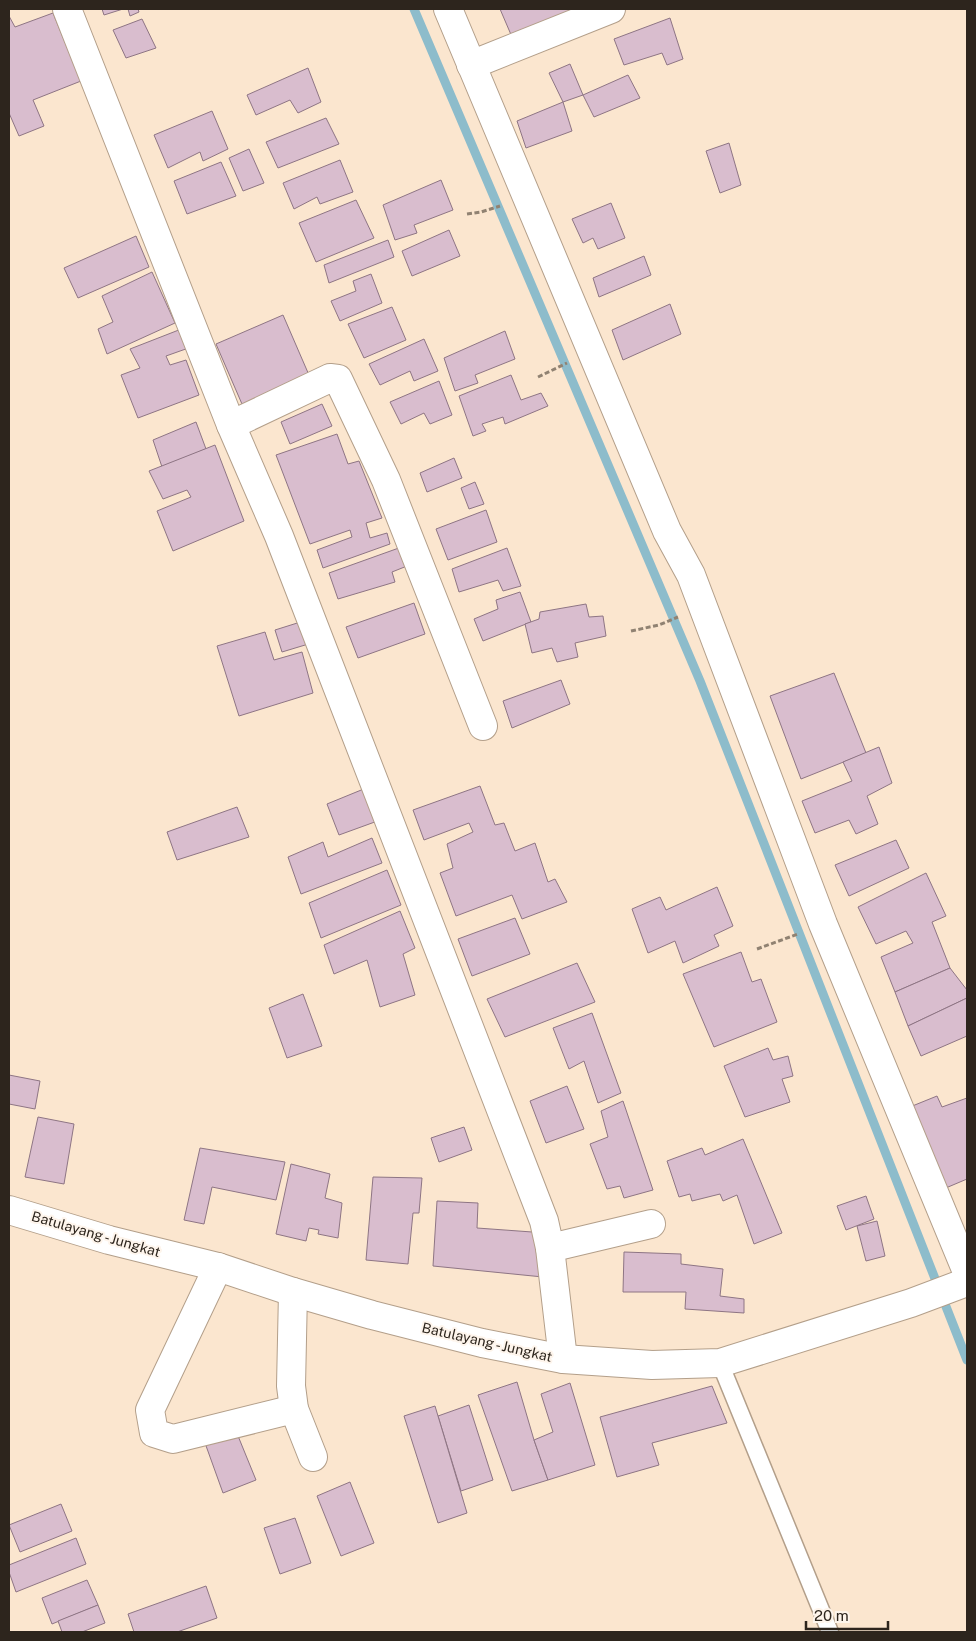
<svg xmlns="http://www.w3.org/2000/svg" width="976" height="1641" viewBox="0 0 976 1641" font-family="'Public Sans',sans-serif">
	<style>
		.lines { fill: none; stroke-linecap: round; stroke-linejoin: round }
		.stream { stroke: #8dbccb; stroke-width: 9 }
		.building { fill: #d9bdce; stroke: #8e7584 }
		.lane-casing { stroke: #b39f8a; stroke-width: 19 }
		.street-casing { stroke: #b39f8a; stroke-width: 30 }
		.highway-casing { stroke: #b39f8a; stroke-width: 30 }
		.path { stroke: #908272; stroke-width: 3; stroke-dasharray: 5 2.5; stroke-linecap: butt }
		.lane { stroke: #fff; stroke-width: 16 }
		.street { stroke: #fff; stroke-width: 28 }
		.highway { stroke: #fff; stroke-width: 28 }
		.labels { text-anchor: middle; stroke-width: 4; stroke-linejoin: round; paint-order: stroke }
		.street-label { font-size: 14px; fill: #2d251d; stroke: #fef5ec }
	</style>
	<rect width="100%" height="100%" fill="#fbe6cf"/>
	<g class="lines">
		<path class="stream" d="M414 9 700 681 967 1360"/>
	</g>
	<g class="building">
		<path d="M102 9H123L104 15Z"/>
		<path d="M128 9H138L139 12 130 16Z"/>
		<path d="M500 9H573L575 13 512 37Z"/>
		<path d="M53 13 81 81 33 100 44 126 19 136 9 113V16L15 27Z"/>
		<path d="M670 18 683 59 667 65 662 53 624 65 614 39Z"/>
		<path d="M142 19 156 48 126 58 113 30Z"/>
		<path d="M570 64 583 95 563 102 549 73Z"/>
		<path d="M308 68 321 102 298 113 290 100 256 115 247 95Z"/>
		<path d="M628 75 640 98 594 117 583 95Z"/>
		<path d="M563 102 572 131 526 148 517 121Z"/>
		<path d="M212 111 228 149 203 161 200 152 168 168 154 135Z"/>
		<path d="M326 118 339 144 278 168 266 142Z"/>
		<path d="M729 143 741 185 720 193 706 151Z"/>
		<path d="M249 149 264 183 243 191 229 158Z"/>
		<path d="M340 160 353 192 320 204 317 197 294 209 283 183Z"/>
		<path d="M221 162 236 196 187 214 174 181Z"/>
		<path d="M441 180 453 210 414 225 417 233 395 240 383 205Z"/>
		<path d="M356 200 374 238 316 262 299 223Z"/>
		<path d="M611 203 625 238 598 249 593 238 583 243 572 219Z"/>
		<path d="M449 230 460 256 412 276 402 251Z"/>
		<path d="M136 236 149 267 78 298 64 268Z"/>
		<path d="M388 240 394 257 329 283 324 265Z"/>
		<path d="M644 256 651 275 599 297 593 278Z"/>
		<path d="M152 272 175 323 107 354 98 329 113 322 102 296Z"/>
		<path d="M371 274 382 303 340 321 331 301 356 291 353 281Z"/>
		<path d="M670 304 681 334 623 360 612 330Z"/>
		<path d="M392 307 406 340 364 358 348 324Z"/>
		<path d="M283 315 312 382 245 411 216 344Z"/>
		<path d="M189 326 197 345 166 356 170 365 186 360 199 395 138 418 121 375 140 368 130 349Z"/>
		<path d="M505 331 515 359 475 375 478 383 455 391 444 358Z"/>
		<path d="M424 339 438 371 414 381 410 371 380 385 369 364Z"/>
		<path d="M511 375 521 400 541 393 548 406 505 424 503 417 482 424 486 431 473 436 459 396Z"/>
		<path d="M439 381 452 415 430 424 424 413 401 424 390 402Z"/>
		<path d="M322 404 332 426 290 444 281 422Z"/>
		<path d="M196 422 206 449 162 467 153 440Z"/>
		<path d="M337 434 348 464 359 461 382 518 366 523 370 538 387 533 390 544 323 568 317 550 352 537 350 530 310 544 276 455Z"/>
		<path d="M215 445 244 521 173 551 157 511 191 497 187 490 163 499 149 471Z"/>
		<path d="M454 458 462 478 427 492 420 473Z"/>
		<path d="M475 482 484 504 469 509 461 488Z"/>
		<path d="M486 510 497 542 448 560 436 529Z"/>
		<path d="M410 544 417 562 392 572 395 582 338 599 329 573Z"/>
		<path d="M507 548 521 586 503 591 498 580 459 592 452 569Z"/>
		<path d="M520 592 531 622 483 641 474 619 498 609 496 600Z"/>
		<path d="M414 603 425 634 358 658 346 627Z"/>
		<path d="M586 604 589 617 603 616 606 636 575 643 578 657 557 662 552 648 532 653 525 624 539 619 540 612Z"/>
		<path d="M310 619 315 642 282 652 275 630Z"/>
		<path d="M265 632 274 660 302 652 313 693 239 716 217 646Z"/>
		<path d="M834 673 866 753 801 779 770 696Z"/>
		<path d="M561 680 570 704 512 728 503 701Z"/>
		<path d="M879 747 892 783 867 796 878 824 856 834 849 820 815 833 802 801 852 781 843 762Z"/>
		<path d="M371 786 383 819 339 835 327 804Z"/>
		<path d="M480 786 495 825 504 823 515 851 535 843 548 882 555 879 567 902 522 919 512 895 456 916 440 873 453 868 447 844 473 832 469 823 424 840 413 810Z"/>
		<path d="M237 807 249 837 177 860 167 832Z"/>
		<path d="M372 838 382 863 301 894 288 857 323 842 328 857Z"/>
		<path d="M896 840 909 868 849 896 835 865Z"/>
		<path d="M387 870 401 905 321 938 309 903Z"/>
		<path d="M926 873 946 916 932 922 950 968 895 992 881 957 913 943 906 931 876 944 858 907Z"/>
		<path d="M717 887 733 926 714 935 719 946 683 963 675 941 648 953 632 909 660 897 666 910Z"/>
		<path d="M400 911 415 948 403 954 415 995 380 1007 367 960 334 974 324 945Z"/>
		<path d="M515 918 530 954 472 976 458 939Z"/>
		<path d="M741 952 752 982 761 979 777 1022 714 1047 683 974Z"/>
		<path d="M577 963 595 1002 505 1037 487 999Z"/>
		<path d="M950 968 967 990V998L908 1026 895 992Z"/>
		<path d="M303 994 322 1046 287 1058 269 1008Z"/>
		<path d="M967 998V1036L921 1056 908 1026Z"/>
		<path d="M592 1013 621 1093 598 1103 584 1061 569 1069 553 1028Z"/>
		<path d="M768 1048 773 1060 788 1056 793 1076 782 1079 790 1102 745 1117 724 1066Z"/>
		<path d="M9 1075 40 1081 35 1109 9 1104Z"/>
		<path d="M567 1086 584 1129 546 1143 530 1101Z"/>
		<path d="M937 1096 942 1107 967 1098V1179L934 1193 900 1111Z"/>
		<path d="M623 1101 653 1190 624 1198 620 1186 607 1189 590 1144 608 1137 601 1111Z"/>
		<path d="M38 1117 74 1124 64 1184 25 1177Z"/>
		<path d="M464 1127 472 1150 439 1162 431 1138Z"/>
		<path d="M743 1139 782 1233 754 1244 737 1195 723 1201 720 1194 692 1201 690 1194 679 1197 667 1161 702 1148 705 1155Z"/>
		<path d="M200 1148 285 1162 276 1200 212 1187 204 1224 184 1220Z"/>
		<path d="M291 1164 330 1174 325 1198 342 1203 338 1238 318 1234 319 1230 309 1228 306 1241 276 1234Z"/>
		<path d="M373 1177 422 1178 419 1213H413L408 1264 366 1260Z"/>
		<path d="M866 1196 874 1219 846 1230 837 1206Z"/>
		<path d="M437 1201 478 1203 477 1228 546 1233 543 1277 433 1266Z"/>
		<path d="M877 1221 885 1256 866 1261 857 1226Z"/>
		<path d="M624 1252 681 1254V1264L723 1269 720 1296 744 1299V1313L685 1309 686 1292H623Z"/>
		<path d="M517 1382 534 1440 548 1480 512 1491 478 1395Z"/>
		<path d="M570 1383 595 1465 548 1480 534 1440 553 1432 541 1394Z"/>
		<path d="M712 1386 727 1423 652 1443 659 1465 617 1477 600 1417Z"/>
		<path d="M469 1405 493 1480 461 1491 438 1416Z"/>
		<path d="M435 1406 467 1513 438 1523 404 1416Z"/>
		<path d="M236 1431 256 1480 223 1493 205 1443Z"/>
		<path d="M350 1482 374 1543 341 1556 317 1496Z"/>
		<path d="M61 1504 72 1531 20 1552 9 1525Z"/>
		<path d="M295 1518 311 1563 280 1574 264 1528Z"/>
		<path d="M76 1538 86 1564 16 1592 9 1572V1565Z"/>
		<path d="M87 1580 98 1605 52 1624 42 1598Z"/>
		<path d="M206 1586 217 1618 177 1632H134L128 1614Z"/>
		<path d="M98 1605 105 1623 82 1632H62L58 1621Z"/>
	</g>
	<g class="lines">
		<g class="lane-casing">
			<path id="lane" d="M720 1363 830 1632"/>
		</g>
		<g class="street-casing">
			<g id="street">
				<path d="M67 9 231 425 279 536 544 1221 550 1248 563 1359"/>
				<path d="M448 9 667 531 691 575 823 924 967 1272"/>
				<path d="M471 65 611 9"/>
				<path d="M231 425 330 378 338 379 386 480 483 726"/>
				<path d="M550 1248 651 1224"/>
				<path d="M218 1267 150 1410 154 1433 173 1439 294 1409"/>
				<path d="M293 1292 291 1386 294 1409 313 1457"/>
			</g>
		</g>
		<g class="highway-casing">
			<path id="highway" d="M9 1210 109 1240 218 1267 293 1292 372 1315 482 1343 563 1359 652 1365 720 1363 911 1303 967 1282"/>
		</g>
		<g class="path">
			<path d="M467 214 481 212 500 206"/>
			<path d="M538 377 567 363"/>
			<path d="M631 631 659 625 678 617"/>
			<path d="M757 949 798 934"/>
		</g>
		<use href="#lane" class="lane"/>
		<use href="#street" class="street"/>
		<use href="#highway" class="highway"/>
	</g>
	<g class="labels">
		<g class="street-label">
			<text transform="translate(96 1234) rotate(16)" y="5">Batulayang - Jungkat</text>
			<text transform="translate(487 1342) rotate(13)" y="5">Batulayang - Jungkat</text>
		</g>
	</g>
	<rect width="976" height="1641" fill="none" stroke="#2d251d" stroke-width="20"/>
	<path d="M806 1621v8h82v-8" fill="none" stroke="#2d251d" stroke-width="2.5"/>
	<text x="814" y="1621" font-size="15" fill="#2d251d" stroke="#fef5ec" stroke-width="4" paint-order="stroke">20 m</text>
</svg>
